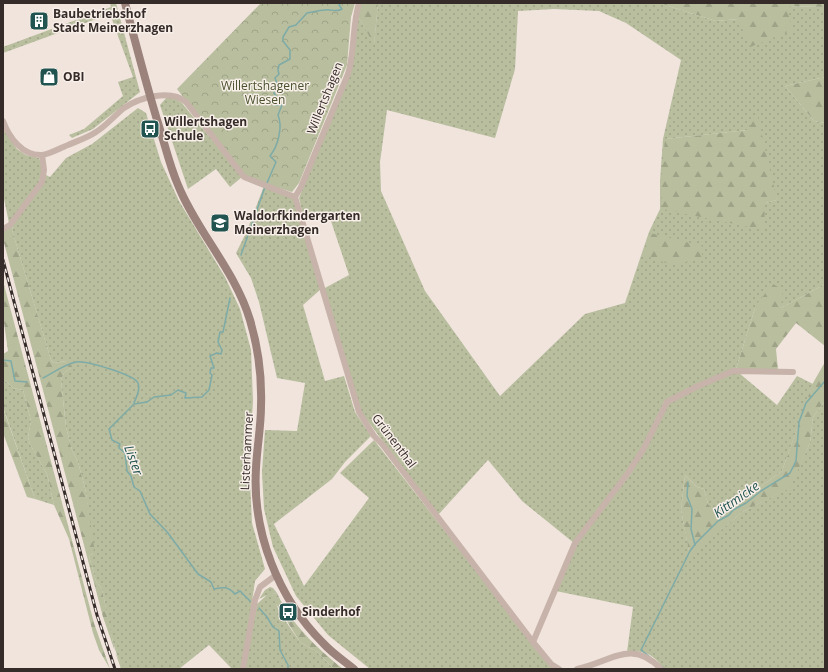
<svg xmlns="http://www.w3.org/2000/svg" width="828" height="672" viewBox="0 0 828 672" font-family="'Open Sans',sans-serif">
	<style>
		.grass { fill: url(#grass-dots); fill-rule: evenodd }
		.forest { fill: url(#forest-firs) }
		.park { fill: url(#park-crowns) }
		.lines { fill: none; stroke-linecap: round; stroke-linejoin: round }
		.stream { stroke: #7eaba7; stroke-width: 1.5 }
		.street { stroke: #c7b3a9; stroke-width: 6 }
		.secondary { stroke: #9b827b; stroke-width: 8 }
		.rail-casing { stroke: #352b29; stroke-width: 3 }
		.rail { stroke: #f8efe9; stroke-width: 1.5; stroke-dasharray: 4.5; stroke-linecap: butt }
		.labels { text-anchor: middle; stroke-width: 3; stroke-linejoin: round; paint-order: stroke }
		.poi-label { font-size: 12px; font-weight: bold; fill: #352b29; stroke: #f8efe9; text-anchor: start }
		.park-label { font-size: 12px; fill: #49522e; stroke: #f8efe9 }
		.street-label { font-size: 12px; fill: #352b29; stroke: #f8efe9 }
		.water-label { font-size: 13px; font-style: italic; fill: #215450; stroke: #f8efe9 }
	</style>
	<defs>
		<pattern id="grass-dots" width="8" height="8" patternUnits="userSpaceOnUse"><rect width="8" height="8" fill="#b8be9e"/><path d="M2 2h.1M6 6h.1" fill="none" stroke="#9fa388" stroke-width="1.8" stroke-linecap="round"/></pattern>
		<pattern id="forest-firs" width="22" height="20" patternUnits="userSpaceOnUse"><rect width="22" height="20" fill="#b8be9e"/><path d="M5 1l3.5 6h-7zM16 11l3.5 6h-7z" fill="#9fa388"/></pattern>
		<pattern id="park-crowns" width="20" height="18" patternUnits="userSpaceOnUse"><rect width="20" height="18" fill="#b8be9e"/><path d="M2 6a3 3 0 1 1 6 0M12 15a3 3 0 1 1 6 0" fill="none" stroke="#9fa388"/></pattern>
	</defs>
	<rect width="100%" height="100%" fill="#f0e4dd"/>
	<g class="grass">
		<path d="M110 3H116L140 92 93 129 72 138 69 135 84 129 123 96 118 82 133 77 110 14 3 53V47L111 7Z"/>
		<path d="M378 3H659L716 21 738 19 786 6 825 7V77L785 86 814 121 825 123V284L781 308 756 305 736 369 664 402 642 447 627 472 574 543 522 501 488 460 438 515 361 412 323 289 349 275 329 215 304 220 299 198 324 133 349 77 358 16 374 44ZM554 9 599 11 626 23 681 60 663 139 660 181V209L649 232 625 303 585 314 500 396 425 291 381 191 380 162 387 110 495 138 515 69 518 11ZM748 130 777 200 765 203 665 139Z"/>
		<path d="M167 97 174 98 182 103 242 177 230 187 216 169 188 189 160 105Z"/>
		<path d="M138 108 146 113 161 162 179 201 225 277 240 309 251 350 253 401 249 462 252 523 265 569 255 581 242 669H232L209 645 179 669H124C112 652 107 611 102 589L96 581 89 556 93 553 86 492 78 462 72 450 66 427 61 380 64 373 71 368 66 361 54 363 51 360 12 230 13 225 44 182 46 175 50 177 66 158 92 144Z"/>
		<path d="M3 129 17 149 26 155 39 158C50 182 22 206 9 223L3 194Z"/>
		<path d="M264 186 293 198 321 289 303 305 325 381 344 376 355 412 371 436 345 462 332 479 274 524 304 586 369 498 340 473 374 440 550 666 554 669H370L328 635 296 596 273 547 264 509 262 472 265 430 297 431 305 383 277 378 259 302 251 278 236 253 246 233Z"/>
		<path d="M731 373H739L777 405 797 376 813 384 782 471 733 507 719 514 708 504 704 489 697 487 685 475 681 510 690 556 742 512 789 488 810 443 813 417 825 401V669H664C653 654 645 650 627 652L633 607 556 591 576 544 630 475 669 404 677 398Z"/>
		<path d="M6 381 13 388 23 390 31 421 28 437 30 444 47 474 54 505 35 499 4 410 6 405 3 403V383Z"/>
		<path d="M270 587 273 588 277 593 272 594 280 613 300 642 317 652 334 669H245L257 604 267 595 259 599 265 590Z"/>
	</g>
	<g class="forest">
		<path d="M357 3H378L374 45 358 16Z"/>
		<path d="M659 3H825V7L786 6 793 30 750 47 738 19 716 21Z"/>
		<path d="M825 77V123L814 121 785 86Z"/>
		<path d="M757 114 777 200 765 203 764 230 662 209 661 181 665 139 748 130Z"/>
		<path d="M13 225 12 230 51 360 54 363 66 361 72 366 71 368 64 373 61 380 66 427 72 450 78 462 86 492 94 547 93 553 89 556 96 581 102 589 115 652 124 669H121L103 617 3 239V231Z"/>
		<path d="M650 233 702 246V260L669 264 643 255Z"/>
		<path d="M3 281 94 623 110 669 99 650 93 633 69 539 54 505 47 474 30 444 28 437 31 421 23 390 13 388 6 381 3 383V354L8 351 3 316Z"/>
		<path d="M773 284 783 290 781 308 825 284V346L796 323 776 349 778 370 736 369 756 305Z"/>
		<path d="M825 362V401L813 417 810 443 790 488 742 512 690 557 681 510 685 475 697 487 704 489 708 504 719 514 733 507 782 471 813 383Z"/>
		<path d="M3 403 6 405 4 411 35 499 27 497 3 433Z"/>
		<path d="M277 593C291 624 317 648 343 669H334L317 652 300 642 273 599 272 594Z"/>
	</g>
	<path class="park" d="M261 3H355L351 17 347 65 299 183 292 192 249 179 241 171 177 89Z"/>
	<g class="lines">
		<g class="stream">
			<path d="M267 183 276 162 270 156C278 146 283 127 278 115L282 105H275L277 98 274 93 278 86 275 78 279 74 278 70 279 65 290 59V50L283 41V37L289 27 296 25 307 13C314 12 324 9 330 10 335 10 337 12 342 9L339 5 341 3"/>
			<path d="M241 255 265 187"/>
			<path d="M230 298 223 332H220L218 342 222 350 221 354 217 353 210 356 214 368H211L210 373 212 375 209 390 202 397 185 398 186 393 178 390 171 395 154 397 147 402 134 404 109 429 112 440 120 444 119 448 125 453 127 471 131 476 134 487 140 491 150 514 168 533 198 574 211 582 214 589C223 587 228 586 235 594L240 591 250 601"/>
			<path d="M3 360 11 361 15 381 27 382"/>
			<path d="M43 378C53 373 65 364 76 362 85 360 135 375 138 383 141 389 136 398 134 403"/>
			<path d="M688 482 687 496 692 509 691 529 695 545"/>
			<path d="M259 608 267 617 273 627 279 631 280 650 288 665V669"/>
			<path d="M665 669 641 650 690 551 696 543 718 521 729 515 733 510 746 503 761 491 790 473 796 461 799 422 806 403 825 381"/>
		</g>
		<g class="street">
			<path d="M3 121C9 137 22 156 42 155 50 154 60 148 68 145 77 141 87 138 96 132 106 126 114 116 124 108 140 97 171 89 186 102L244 177 295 197"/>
			<path d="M295 197 359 412 374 436 382 444 533 642 551 664 559 669"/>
			<path d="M295 197 301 187 348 74C355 51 352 26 359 3"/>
			<path d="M3 229 10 225 42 182 44 170 42 155"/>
			<path d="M533 642 575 543 628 473 644 448 667 402 696 387 733 371 793 372"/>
			<path d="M243 669 255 600 260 587 276 575"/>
			<path d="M577 669C611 662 631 638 661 669"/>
		</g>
		<path class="secondary" d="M125 3C137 48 148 92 162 136 167 153 171 169 178 185 197 232 235 270 250 320 258 347 262 377 261 406 261 427 257 447 256 468 252 532 278 598 323 643 332 653 344 661 354 669"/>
		<g class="rail-casing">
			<path id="rail" d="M3 260 97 615 115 669"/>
		</g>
		<use href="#rail" class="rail"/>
	</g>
	<defs>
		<g id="building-square" transform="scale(1)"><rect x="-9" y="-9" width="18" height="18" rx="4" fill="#215450" stroke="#f8efe9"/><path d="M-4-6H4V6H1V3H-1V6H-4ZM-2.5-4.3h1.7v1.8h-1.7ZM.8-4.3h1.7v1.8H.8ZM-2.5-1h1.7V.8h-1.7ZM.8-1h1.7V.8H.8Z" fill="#fff"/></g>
		<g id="shop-square" transform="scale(1)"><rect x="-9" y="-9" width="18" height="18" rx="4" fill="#215450" stroke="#f8efe9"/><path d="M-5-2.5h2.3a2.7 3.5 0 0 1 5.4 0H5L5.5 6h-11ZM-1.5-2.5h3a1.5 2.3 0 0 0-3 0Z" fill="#fff"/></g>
		<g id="bus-square" transform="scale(1)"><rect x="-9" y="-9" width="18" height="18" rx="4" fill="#215450" stroke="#f8efe9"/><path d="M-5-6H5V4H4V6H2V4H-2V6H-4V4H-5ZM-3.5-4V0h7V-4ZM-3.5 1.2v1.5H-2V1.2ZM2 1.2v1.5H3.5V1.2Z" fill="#fff"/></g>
		<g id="school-square" transform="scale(1)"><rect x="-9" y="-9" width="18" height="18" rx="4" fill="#215450" stroke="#f8efe9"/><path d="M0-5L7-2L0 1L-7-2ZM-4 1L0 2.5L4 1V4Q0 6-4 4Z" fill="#fff"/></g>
	</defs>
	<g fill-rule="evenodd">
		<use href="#building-square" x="39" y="21"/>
		<use href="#shop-square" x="49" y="77"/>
		<use href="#bus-square" x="150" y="129"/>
		<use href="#school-square" x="220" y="223"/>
		<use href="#bus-square" x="288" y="612"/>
	</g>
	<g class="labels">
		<g class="poi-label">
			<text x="53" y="18">Baubetriebshof<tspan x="53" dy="14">Stadt Meinerzhagen</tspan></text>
			<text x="63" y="81">OBI</text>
			<text x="164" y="126">Willertshagen<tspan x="164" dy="14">Schule</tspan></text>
			<text x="234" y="220">Waldorfkindergarten<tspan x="234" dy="14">Meinerzhagen</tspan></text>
			<text x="302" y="616">Sinderhof</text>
		</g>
		<g class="park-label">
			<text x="265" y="90">Willertshagener<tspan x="265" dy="14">Wiesen</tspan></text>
		</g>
		<g class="street-label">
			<text transform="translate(325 98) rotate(-68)" y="4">Willertshagen</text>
			<text transform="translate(394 441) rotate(53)" y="4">Grünenthal</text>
			<text transform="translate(247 451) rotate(-87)" y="4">Listerhammer</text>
		</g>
		<g class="water-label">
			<text transform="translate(134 460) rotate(70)" y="5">Lister</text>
			<text transform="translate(736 499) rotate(-35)" y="5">Kittmicke</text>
		</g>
	</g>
	<rect width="828" height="672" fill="none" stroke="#352b29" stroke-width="8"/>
</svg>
